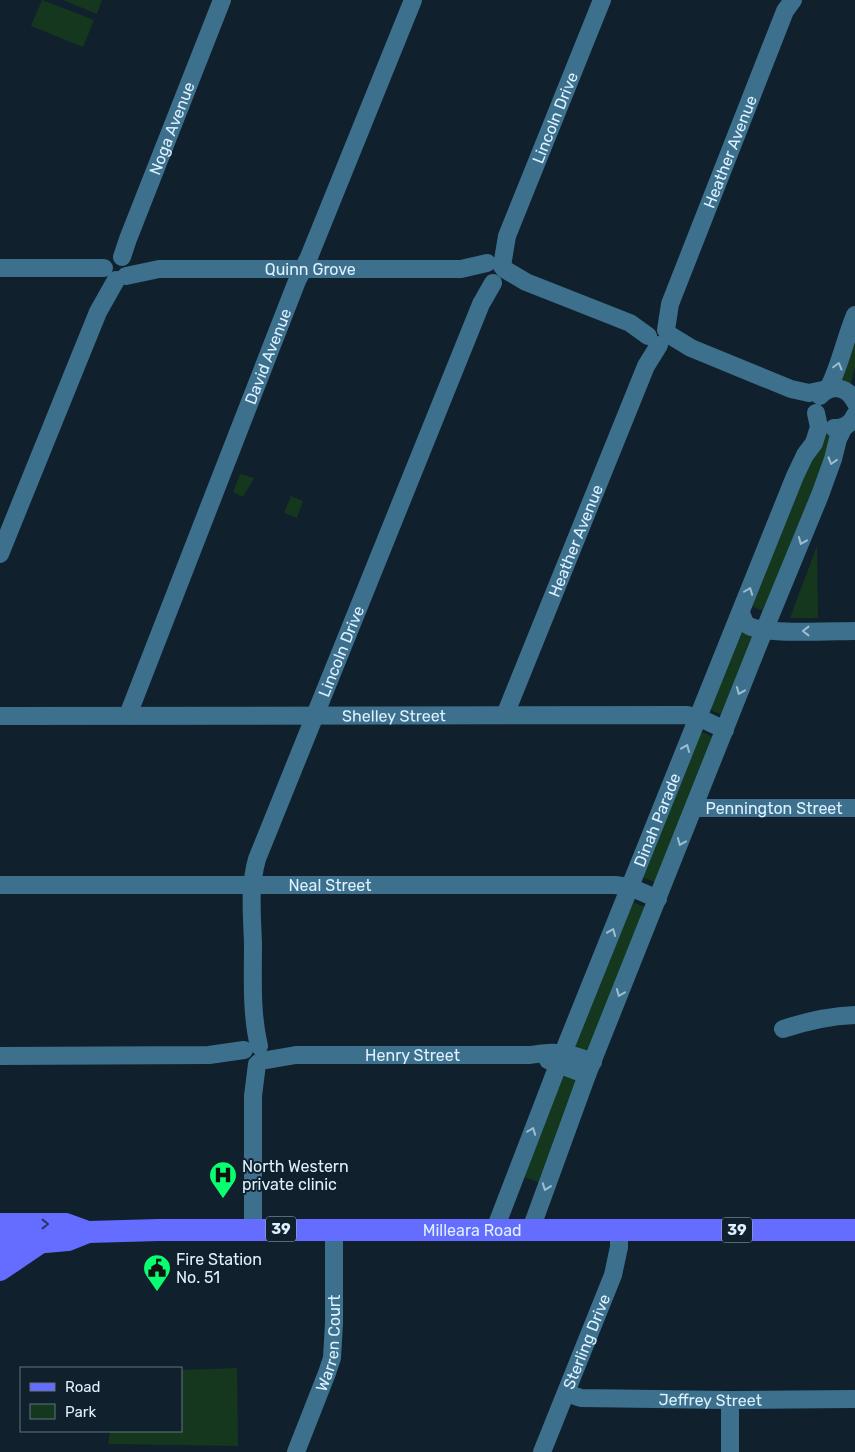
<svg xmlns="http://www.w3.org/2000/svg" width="855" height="1452" viewBox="0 0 855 1452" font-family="Rubik,sans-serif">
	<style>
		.green { fill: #14371e }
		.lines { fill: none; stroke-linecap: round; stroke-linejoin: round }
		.minor { stroke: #3c708d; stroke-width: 18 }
		.major { stroke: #646dff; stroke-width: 22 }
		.oneway { stroke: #9dbdd1 }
		.oneway2 { stroke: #2a376c }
		.labels { text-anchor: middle; stroke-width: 4; stroke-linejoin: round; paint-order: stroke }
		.shield { fill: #11202d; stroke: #a0b2c0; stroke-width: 1 }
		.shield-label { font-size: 15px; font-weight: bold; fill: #ddf1ff }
		.street-label { font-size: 16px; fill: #ddf1ff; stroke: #11202d }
		.poi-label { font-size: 16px; fill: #ddf1ff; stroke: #11202d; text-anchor: start }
	</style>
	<rect width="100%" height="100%" fill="#11202d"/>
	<g class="green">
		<path d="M42 0 94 20 83 47 31 26Z"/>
		<path d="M63 0H102L97 14Z"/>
		<path d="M855 340V367L850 387 839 380Z"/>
		<path d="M824 429 835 434 766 612 748 605Z"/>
		<path d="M240 474 254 478 243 497 233 492Z"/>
		<path d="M291 496 303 501 297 518 284 513Z"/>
		<path d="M817 546 818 618H790Z"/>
		<path d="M740 627 759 635 724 716 706 708Z"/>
		<path d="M699 731 716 738 657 883 640 876Z"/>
		<path d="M630 901 648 908 589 1053 571 1045Z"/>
		<path d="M560 1071 579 1079 538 1182 519 1175Z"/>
		<path d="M237 1368 238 1446 108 1444 110 1431H181V1370Z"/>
	</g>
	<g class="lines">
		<g class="minor">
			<path id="s1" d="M122 257 128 239 222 0"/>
			<path id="s2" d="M502 266 507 236 602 0"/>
			<path d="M0 268H104"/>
			<path d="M504 269 526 282 630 323 648 336"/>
			<path id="s3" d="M126 276 159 269H461L487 263"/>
			<path id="s4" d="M666 330 670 304 785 11 793 0"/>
			<path d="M668 334 691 348 791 389 809 393 827 389"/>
			<path d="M828 389C840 366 845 339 855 315"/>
			<path d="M820 396C831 383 848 387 855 402"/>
			<path d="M834 428C844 429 851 424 855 415"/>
			<path d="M0 554 98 312 116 280"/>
			<path d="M741 613C743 617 744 624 749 626 767 635 832 631 855 631"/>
			<path id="s5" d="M128 715 297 281 309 257 413 0"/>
			<path id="s6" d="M505 715 646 366 659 345"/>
			<path id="s7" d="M0 716 687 715 698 717 725 730"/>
			<path id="s8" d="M694 808H855"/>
			<path id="s9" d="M0 885H615L630 887 658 899"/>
			<path d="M783 1029C807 1021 830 1016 855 1015"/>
			<path id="s10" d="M259 1046C251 1013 253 978 253 943 252 915 249 887 257 859L481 304 493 283"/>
			<path d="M0 1056 209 1055 244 1050"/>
			<path d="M548 1060 587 1075"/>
			<path id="s11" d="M261 1061 296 1055H530C556 1050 568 1053 593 1062"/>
			<path d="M253 1229V1096L257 1064"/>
			<path id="s12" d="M495 1229 555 1073 795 476 805 455 814 443 819 427 816 413"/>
			<path d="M531 1229 587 1075 757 648 820 495 833 459 838 439 844 427"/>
			<path id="s13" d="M566 1393 581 1398 730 1400 855 1399"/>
			<path id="s14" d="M296 1452 327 1373 332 1358 334 1323V1229"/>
			<path id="s15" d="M542 1452 613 1275 619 1247V1229"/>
			<path d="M730 1452V1400"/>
		</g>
		<g class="major">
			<path d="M0 1224H66L88 1232"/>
			<path id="s16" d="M0 1246 68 1240 88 1232 159 1230H855"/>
			<path d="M0 1270 37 1245"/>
		</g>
	</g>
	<defs><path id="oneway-chevron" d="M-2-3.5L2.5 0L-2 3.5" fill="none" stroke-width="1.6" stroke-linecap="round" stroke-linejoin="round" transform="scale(1.25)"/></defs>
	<g class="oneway">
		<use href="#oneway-chevron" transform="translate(838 366) rotate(-75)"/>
		<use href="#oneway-chevron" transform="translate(832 461) rotate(107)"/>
		<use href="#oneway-chevron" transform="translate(802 541) rotate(112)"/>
		<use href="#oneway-chevron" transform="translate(749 591) rotate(-69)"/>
		<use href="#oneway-chevron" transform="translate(806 631) rotate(-180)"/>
		<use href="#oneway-chevron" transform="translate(740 691) rotate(112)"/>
		<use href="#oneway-chevron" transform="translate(686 748) rotate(-68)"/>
		<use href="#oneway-chevron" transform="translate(681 842) rotate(112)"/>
		<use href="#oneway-chevron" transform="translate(612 932) rotate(-68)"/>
		<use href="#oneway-chevron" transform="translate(620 993) rotate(112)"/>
		<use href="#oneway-chevron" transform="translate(532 1131) rotate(-69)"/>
		<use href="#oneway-chevron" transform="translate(546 1187) rotate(110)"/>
	</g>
	<use class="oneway2" href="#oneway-chevron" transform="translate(45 1224)"/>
	<defs>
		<g id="hospital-pin" transform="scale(1.4375)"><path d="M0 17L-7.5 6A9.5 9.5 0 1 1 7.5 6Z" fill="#09ff6f" stroke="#11202d"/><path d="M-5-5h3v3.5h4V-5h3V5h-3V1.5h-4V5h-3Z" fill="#111"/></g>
		<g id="civic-pin" transform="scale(1.4375)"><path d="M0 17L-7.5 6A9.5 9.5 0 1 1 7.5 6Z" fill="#09ff6f" stroke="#11202d"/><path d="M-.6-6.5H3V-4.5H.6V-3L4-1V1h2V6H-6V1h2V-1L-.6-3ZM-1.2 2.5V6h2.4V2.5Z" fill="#111"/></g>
	</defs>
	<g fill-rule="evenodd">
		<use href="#hospital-pin" x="223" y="1175"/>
		<use href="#civic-pin" x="157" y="1268"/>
	</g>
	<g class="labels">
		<g class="shield">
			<rect x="266" y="1216.5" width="30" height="25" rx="4"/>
			<rect x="722" y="1217.5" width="30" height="25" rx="4"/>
		</g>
		<g class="shield-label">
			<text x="281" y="1234">39</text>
			<text x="737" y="1235">39</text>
		</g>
		<g class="street-label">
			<text dy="6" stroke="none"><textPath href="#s2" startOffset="158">Lincoln Drive</textPath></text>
			<text dy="6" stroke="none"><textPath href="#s1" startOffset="138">Noga Avenue</textPath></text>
			<text dy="6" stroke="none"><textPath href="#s4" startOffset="190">Heather Avenue</textPath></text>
			<text dy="6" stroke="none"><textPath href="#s3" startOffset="185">Quinn Grove</textPath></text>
			<text dy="6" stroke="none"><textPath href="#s5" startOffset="385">David Avenue</textPath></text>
			<text dy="6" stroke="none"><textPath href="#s6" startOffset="188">Heather Avenue</textPath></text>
			<text dy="6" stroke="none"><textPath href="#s10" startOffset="412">Lincoln Drive</textPath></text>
			<text dy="6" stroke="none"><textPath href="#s7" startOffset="394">Shelley Street</textPath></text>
			<text dy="6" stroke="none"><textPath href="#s8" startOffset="80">Pennington Street</textPath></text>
			<text dy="6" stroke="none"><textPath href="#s12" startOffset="440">Dinah Parade</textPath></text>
			<text dy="6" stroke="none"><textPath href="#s9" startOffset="330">Neal Street</textPath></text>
			<text dy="6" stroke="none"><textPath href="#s11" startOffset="152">Henry Street</textPath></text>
			<text dy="6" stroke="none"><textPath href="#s16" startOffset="474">Milleara Road</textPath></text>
			<text dy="6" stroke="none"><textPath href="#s15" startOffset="119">Sterling Drive</textPath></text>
			<text dy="6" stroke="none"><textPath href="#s14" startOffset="115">Warren Court</textPath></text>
			<text dy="6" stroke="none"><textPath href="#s13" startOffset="145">Jeffrey Street</textPath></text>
		</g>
		<g class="poi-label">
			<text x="242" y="1172">North Western<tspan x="242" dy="18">private clinic</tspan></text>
			<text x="176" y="1265">Fire Station<tspan x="176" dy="18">No. 51</tspan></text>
		</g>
	</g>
	<rect x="20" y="1367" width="162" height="65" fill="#11202d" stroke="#637481"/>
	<rect x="30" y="1383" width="25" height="8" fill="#646dff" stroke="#637481"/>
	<text x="65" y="1392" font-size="15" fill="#ddf1ff">Road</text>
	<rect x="30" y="1404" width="25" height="15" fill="#14371e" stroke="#637481"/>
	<text x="65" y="1417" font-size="15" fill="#ddf1ff">Park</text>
</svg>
